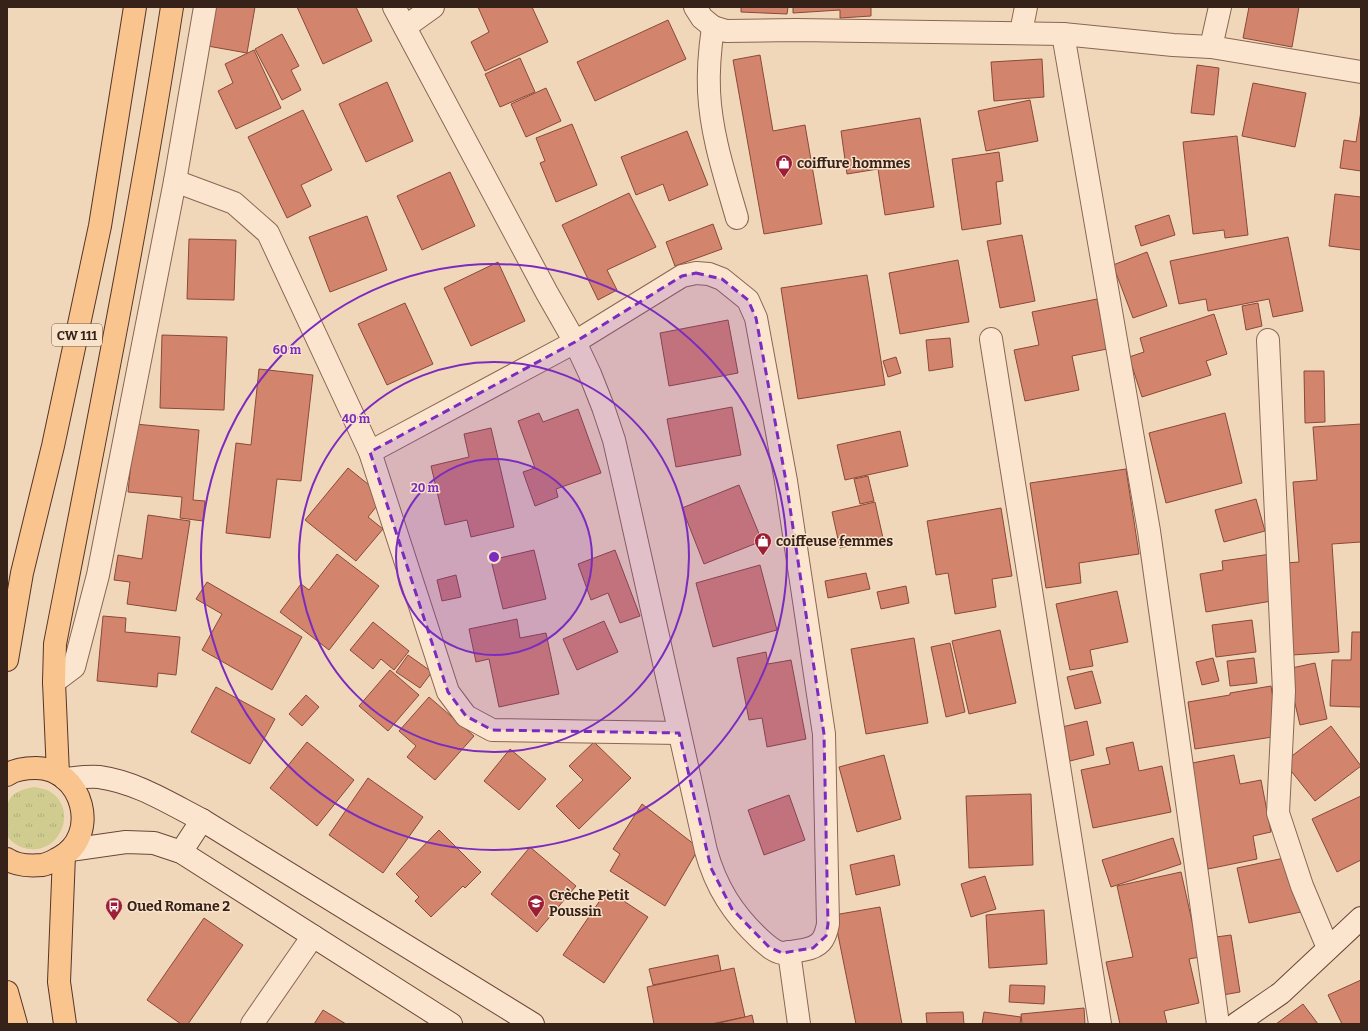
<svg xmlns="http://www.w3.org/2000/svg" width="1368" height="1031" viewBox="0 0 1368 1031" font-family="Bitter,serif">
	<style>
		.grass { fill: url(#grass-tufts) }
		.building { fill: #d3846d; stroke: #8a4937 }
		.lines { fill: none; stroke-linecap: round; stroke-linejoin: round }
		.street-casing { stroke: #896653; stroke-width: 24 }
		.secondary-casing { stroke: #6b4737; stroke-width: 24 }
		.primary-casing { stroke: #563529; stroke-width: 24 }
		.street { stroke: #fce5ce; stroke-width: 22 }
		.secondary { stroke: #fce5ce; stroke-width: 22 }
		.primary { stroke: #f9c48d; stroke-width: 22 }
		.marked { fill: #7b2cbf; fill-opacity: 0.2; stroke: #7b2cbf; stroke-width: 3; stroke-dasharray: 8 5; stroke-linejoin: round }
		.ring { fill: none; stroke: #7b2cbf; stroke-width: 2 }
		.labels { text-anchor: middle; stroke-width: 3; stroke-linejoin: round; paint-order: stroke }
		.shield { fill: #f8e2ca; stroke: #715c4f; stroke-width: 1 }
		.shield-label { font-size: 13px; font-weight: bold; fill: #37221a }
		.poi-label { font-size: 14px; font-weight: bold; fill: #37221a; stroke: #f8e2ca; text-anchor: start }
		.centre { fill: #7b2cbf; stroke: #f8e2ca; stroke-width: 2 }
		.ring-label { font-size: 12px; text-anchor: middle; font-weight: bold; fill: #7b2cbf; stroke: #f8e2ca; stroke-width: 3; stroke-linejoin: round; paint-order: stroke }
	</style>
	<defs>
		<pattern id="grass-tufts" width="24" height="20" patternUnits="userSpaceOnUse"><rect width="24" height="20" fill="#d0cb8e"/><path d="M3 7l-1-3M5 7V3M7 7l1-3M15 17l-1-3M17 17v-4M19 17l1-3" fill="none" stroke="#b3ae7a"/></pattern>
	</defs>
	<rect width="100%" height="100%" fill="#f1d7ba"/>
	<path class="grass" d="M35 787C39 788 44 789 47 790 81 807 60 858 24 848 17 846 10 841 7 835 7 807 1 792 35 787Z"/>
	<g class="building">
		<path d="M208 7H255L247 53 202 45Z"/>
		<path d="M297 7H356L372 41 323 64Z"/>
		<path d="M478 7H532L548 42 485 71 471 42 489 32Z"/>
		<path d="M741 7H788L787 14 741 12Z"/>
		<path d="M793 7H871V16L840 18V10L793 13Z"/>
		<path d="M1249 7H1299L1292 47 1243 38Z"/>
		<path d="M668 20 686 59 595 101 577 62Z"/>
		<path d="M282 34 299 66 291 70 301 90 282 100 255 49Z"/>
		<path d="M254 50 281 108 236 129 218 91 233 83 225 64Z"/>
		<path d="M760 55 773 131 805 125 822 224 764 234 733 60Z"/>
		<path d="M520 58 535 92 500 107 485 74Z"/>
		<path d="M1042 59 1044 97 994 101 991 62Z"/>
		<path d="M1197 65 1219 68 1214 115 1191 113Z"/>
		<path d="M387 82 413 141 366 162 339 104Z"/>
		<path d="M1253 83 1306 93 1295 147 1242 136Z"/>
		<path d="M546 88 561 121 526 137 511 104Z"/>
		<path d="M1030 100 1038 141 986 151 978 111Z"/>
		<path d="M303 110 332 170 301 185 311 206 287 218 248 137Z"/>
		<path d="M1361 111V171L1340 168 1344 140 1356 142Z"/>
		<path d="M920 118 934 207 885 215 878 169 847 174 841 131Z"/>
		<path d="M572 124 597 185 556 202 540 163 545 161 536 138Z"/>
		<path d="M687 131 708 185 669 201 663 184 636 195 621 157Z"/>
		<path d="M1237 136 1248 235 1225 238 1224 230 1193 234 1183 142Z"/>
		<path d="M999 152 1003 181 996 182 1001 224 962 230 952 159Z"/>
		<path d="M450 172 475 226 422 250 397 196Z"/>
		<path d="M629 193 656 247 607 270 617 290 598 300 562 225Z"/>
		<path d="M1335 194 1361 197V250L1329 246Z"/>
		<path d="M1169 215 1175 235 1141 246 1135 226Z"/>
		<path d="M367 216 387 270 330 292 309 237Z"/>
		<path d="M713 224 722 249 675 266 666 242Z"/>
		<path d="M1022 235 1035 301 1000 308 987 241Z"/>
		<path d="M1288 237 1303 311 1273 317 1269 299 1208 311 1206 299 1179 304 1170 261Z"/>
		<path d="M189 239 236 240 234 300 187 299Z"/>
		<path d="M1147 252 1167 306 1133 318 1113 265Z"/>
		<path d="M958 260 969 322 900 334 889 273Z"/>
		<path d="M498 262 525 321 471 346 444 288Z"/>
		<path d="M867 275 885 385 798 399 781 288Z"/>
		<path d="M1097 299 1107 349 1072 356 1079 390 1025 401 1014 350 1039 345 1032 312Z"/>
		<path d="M405 303 433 364 387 385 358 324Z"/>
		<path d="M1258 303 1262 326 1246 330 1242 306Z"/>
		<path d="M1214 314 1227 354 1206 361 1211 375 1142 397 1129 357 1144 352 1140 338Z"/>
		<path d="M728 320 738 373 669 386 660 333Z"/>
		<path d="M162 335 227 337 224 410 160 408Z"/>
		<path d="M950 338 953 367 929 371 926 340Z"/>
		<path d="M896 357 901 373 888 377 883 361Z"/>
		<path d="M259 369 313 375 301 481 277 479 270 538 226 533 236 443 251 445Z"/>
		<path d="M1304 371H1324L1325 422 1305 423Z"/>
		<path d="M732 407 741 455 676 467 667 419Z"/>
		<path d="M578 409 601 473 556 489 558 497 535 506 523 472 535 468 518 421 539 413 543 422Z"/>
		<path d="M1225 413 1242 483 1166 503 1149 433Z"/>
		<path d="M135 424 199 430 193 500 205 501 203 521 180 518 182 497 128 492Z"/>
		<path d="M1361 424V542L1332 544 1339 652 1292 655 1286 563 1299 562 1293 482 1317 480 1313 427Z"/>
		<path d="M491 428 514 527 471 537 467 520 445 525 431 466 469 457 464 434Z"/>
		<path d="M900 431 908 466 845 480 837 445Z"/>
		<path d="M348 468 384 497 368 517 383 529 356 561 305 520Z"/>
		<path d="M1126 469 1139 554 1079 563 1081 583 1046 588 1030 483Z"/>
		<path d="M868 476 874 501 860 504 854 479Z"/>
		<path d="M739 485 762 541 704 564 682 508Z"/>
		<path d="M1256 499 1265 531 1224 542 1215 510Z"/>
		<path d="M875 502 883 538 840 548 832 512Z"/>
		<path d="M1001 508 1012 576 992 579 996 607 955 614 948 573 936 575 927 521Z"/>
		<path d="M148 515 190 521 176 611 127 604 130 582 114 580 118 555 142 559Z"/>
		<path d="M534 550 546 599 503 609 491 560Z"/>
		<path d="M615 550 640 616 620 623 608 593 591 600 578 564Z"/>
		<path d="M337 554 379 586 329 650 280 612 301 584 309 590Z"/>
		<path d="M1271 554 1278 600 1206 612 1200 574 1223 570 1222 561Z"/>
		<path d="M760 565 777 630 713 647 696 583Z"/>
		<path d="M866 573 870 589 828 598 825 581Z"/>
		<path d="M456 575 461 597 442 601 437 580Z"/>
		<path d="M207 582 302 637 272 690 202 650 222 614 196 599Z"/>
		<path d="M906 586 909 603 881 609 877 592Z"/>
		<path d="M1117 591 1128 642 1090 650 1093 666 1070 670 1056 604Z"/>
		<path d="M103 616 126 618 125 632 180 637 176 675 158 673 157 687 97 681Z"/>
		<path d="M517 619 520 638 546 633 559 694 499 707 489 659 476 662 469 629Z"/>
		<path d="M1252 620 1256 652 1216 657 1212 625Z"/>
		<path d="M604 621 618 652 577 670 563 639Z"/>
		<path d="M373 622 409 651 394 670 381 659 373 669 350 650Z"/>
		<path d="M1000 630 1016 703 969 714 952 641Z"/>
		<path d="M1352 632H1361V707L1330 706 1332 660H1351Z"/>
		<path d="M914 638 928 723 866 734 851 649Z"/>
		<path d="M950 643 965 712 946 717 931 647Z"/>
		<path d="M766 652 768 664 791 660 806 739 767 747 762 718 749 720 737 658Z"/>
		<path d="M408 655 432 672 420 688 396 672Z"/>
		<path d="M1213 658 1219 681 1202 685 1196 662Z"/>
		<path d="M1254 658 1257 683 1230 686 1227 661Z"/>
		<path d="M1315 663 1327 719 1300 725 1287 669Z"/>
		<path d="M390 670 419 695 388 731 359 706Z"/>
		<path d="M1092 671 1101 703 1075 709 1067 677Z"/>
		<path d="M1271 686 1279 736 1195 749 1188 702 1230 695V693Z"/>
		<path d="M216 687 275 719 250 764 191 732Z"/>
		<path d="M306 695 319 707 302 726 289 714Z"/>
		<path d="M429 697 474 736 435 780 407 757 416 746 399 731Z"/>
		<path d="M1087 721 1094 755 1070 761 1062 727Z"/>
		<path d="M1331 726 1361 766 1315 801 1284 762Z"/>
		<path d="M307 742 354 780 317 826 270 788Z"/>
		<path d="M594 742 631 778 579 829 556 806 583 780 569 766Z"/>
		<path d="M1133 742 1139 771 1162 766 1171 812 1093 828 1081 770 1110 764 1106 748Z"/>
		<path d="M510 749 546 779 519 810 484 781Z"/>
		<path d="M884 755 901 819 857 832 839 767Z"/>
		<path d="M1234 755 1240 784 1261 780 1271 832 1253 836 1257 859 1208 869 1187 764Z"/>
		<path d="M368 778 423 817 383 873 329 835Z"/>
		<path d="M1031 794 1033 865 969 868 966 796Z"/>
		<path d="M789 795 805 840 764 855 748 810Z"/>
		<path d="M1361 796V860L1337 872 1312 819Z"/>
		<path d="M642 804 699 848 665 906 610 871 620 854 613 849Z"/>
		<path d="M439 830 481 872 465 888 463 886 431 917 415 901 419 897 396 874Z"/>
		<path d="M1173 838 1181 864 1111 887 1102 860Z"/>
		<path d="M530 847 576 886 537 932 491 894Z"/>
		<path d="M894 855 900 885 856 895 850 865Z"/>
		<path d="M1289 857 1301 912 1249 923 1237 868Z"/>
		<path d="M1181 872 1200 957 1189 959 1199 1003 1164 1011 1167 1024H1120L1106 962 1133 957 1117 886Z"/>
		<path d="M985 876 996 909 971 917 961 884Z"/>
		<path d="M607 890 648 917 604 983 563 955Z"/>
		<path d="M880 907 902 1024H856L834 915Z"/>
		<path d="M1044 910 1047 964 989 968 986 915Z"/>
		<path d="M204 918 243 945 188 1024H181L147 1000Z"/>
		<path d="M1231 935 1240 992 1217 996 1208 938Z"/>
		<path d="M718 955 721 971 653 985 649 969Z"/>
		<path d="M734 968 745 1017 711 1024H654L647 987Z"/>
		<path d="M1361 980V1024H1342L1328 995Z"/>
		<path d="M1010 985 1045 986 1044 1004 1009 1002Z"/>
		<path d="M1303 1004 1318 1024H1276Z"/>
		<path d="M1084 1008 1085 1024H1022L1021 1014Z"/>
		<path d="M323 1010 346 1024H314Z"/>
		<path d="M963 1012 964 1024H927L926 1013Z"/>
		<path d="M984 1012 1021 1017 1020 1024H982Z"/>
		<path d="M752 1015 754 1024H715L745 1017Z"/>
	</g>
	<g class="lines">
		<g class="street-casing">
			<g id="street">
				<path d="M695 7 702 18 713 27 726 31 796 30 1063 34 1173 45 1211 47 1361 72"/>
				<path d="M405 27 433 7"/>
				<path d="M713 27C710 48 708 69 709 91 711 135 725 176 737 218"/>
				<path d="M1021 32 1026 7"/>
				<path d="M1063 34 1149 531 1218 1024"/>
				<path d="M1211 47 1220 7"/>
				<path d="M175 181 234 203 268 233 370 452 448 692 466 716 492 730 679 733"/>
				<path d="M991 339 1100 1024"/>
				<path d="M1268 340 1284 691 1278 813 1302 886 1328 948"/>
				<path d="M370 452 575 342 682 276 696 273 709 274 722 279 748 300 756 318 786 481 824 734 828 924C825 940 820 947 803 950 797 951 789 953 782 953 774 952 767 945 761 940 733 914 716 887 706 851L622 475 614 440 603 407 590 374 575 342 547 293 394 7"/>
				<path d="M54 682 74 667 98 575 175 181 205 7"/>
				<path d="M789 952 799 1024"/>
				<path d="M252 1024 313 936"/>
			</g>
		</g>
		<g class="secondary-casing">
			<g id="secondary">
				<path d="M65 779C76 778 88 776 99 777 136 782 169 803 202 820L533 1024"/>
				<path d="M70 850 126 842 154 843 181 852 451 1024"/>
				<path d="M181 852 202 820"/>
				<path d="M1236 1024 1281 993 1361 918"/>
			</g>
		</g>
		<g class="primary-casing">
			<g id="primary">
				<path d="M7 660 22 573 53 446 100 226 135 7"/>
				<path d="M58 774 54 682 55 644C96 432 139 220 172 7"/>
				<path d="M7 775C15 769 26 768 36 768 83 768 101 836 59 858 53 861 49 864 42 865 31 866 17 866 7 859"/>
				<path d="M64 855 59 982 65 1024"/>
				<path d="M7 992 16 1024"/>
			</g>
		</g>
		<use href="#street" class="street"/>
		<use href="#secondary" class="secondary"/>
		<use href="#primary" class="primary"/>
	</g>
	<path class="marked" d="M696 273 722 279 748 300 756 318 786 481 824 734 828 924 826 936 813 948 782 953 769 947 732 909 711 868 679 733 492 730 466 716 448 692 370 452 575 342 682 276Z"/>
	<circle cx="494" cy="557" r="98" fill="#7b2cbf" fill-opacity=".12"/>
	<g class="ring">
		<circle cx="494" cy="557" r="98"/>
		<circle cx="494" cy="557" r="195"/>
		<circle cx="494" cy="557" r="293"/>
	</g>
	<defs>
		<g id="shop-pin" transform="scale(0.9)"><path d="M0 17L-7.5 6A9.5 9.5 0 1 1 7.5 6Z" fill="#9d1f37" stroke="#f8e2ca"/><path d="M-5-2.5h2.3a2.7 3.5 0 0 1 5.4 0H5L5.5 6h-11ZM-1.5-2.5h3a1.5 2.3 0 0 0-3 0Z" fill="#fff"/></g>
		<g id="school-pin" transform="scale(0.9)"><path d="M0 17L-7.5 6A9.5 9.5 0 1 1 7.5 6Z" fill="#9d1f37" stroke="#f8e2ca"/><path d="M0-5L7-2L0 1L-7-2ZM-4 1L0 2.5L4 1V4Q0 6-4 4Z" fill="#fff"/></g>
		<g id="bus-pin" transform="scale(0.9)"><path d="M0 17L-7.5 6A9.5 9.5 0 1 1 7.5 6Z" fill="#9d1f37" stroke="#f8e2ca"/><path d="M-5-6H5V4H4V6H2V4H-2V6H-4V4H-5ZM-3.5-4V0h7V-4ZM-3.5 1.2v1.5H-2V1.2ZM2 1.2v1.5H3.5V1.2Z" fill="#fff"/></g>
	</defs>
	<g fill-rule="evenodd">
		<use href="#shop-pin" x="784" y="163"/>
		<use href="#shop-pin" x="763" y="541"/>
		<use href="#school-pin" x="536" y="903"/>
		<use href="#bus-pin" x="114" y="906"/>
	</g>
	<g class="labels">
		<rect class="shield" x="52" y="324" width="50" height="22" rx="3"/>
		<g class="shield-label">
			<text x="77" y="340">CW 111</text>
		</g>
		<g class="poi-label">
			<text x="797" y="168">coiffure hommes</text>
			<text x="776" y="546">coiffeuse femmes</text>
			<text x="549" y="900">Crèche Petit<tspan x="549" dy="16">Poussin</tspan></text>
			<text x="127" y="911">Oued Romane 2</text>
		</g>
	</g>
	<circle cx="494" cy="557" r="6" class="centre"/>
	<g class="ring-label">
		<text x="287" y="354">60 m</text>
		<text x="356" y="423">40 m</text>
		<text x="425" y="492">20 m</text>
	</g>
	<rect width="1368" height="1031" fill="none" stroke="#37221a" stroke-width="16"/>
</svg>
